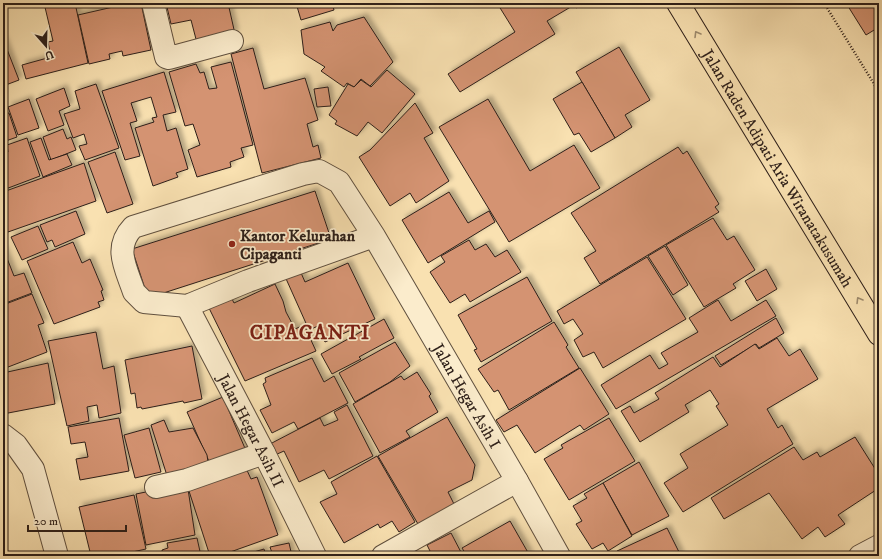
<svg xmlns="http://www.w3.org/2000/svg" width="882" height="559" viewBox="0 0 882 559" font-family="'IM FELL DW Pica',serif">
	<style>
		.building { fill: #d49372; stroke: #2d1f19; filter: url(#shadow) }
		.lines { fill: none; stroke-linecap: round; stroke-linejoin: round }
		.street-casing { stroke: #60503f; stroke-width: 24 }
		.primary-casing { stroke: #2d1f19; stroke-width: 24 }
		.path { stroke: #2d1f19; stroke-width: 2.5; stroke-dasharray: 1 2; stroke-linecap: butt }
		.street { stroke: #fbeccc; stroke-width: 22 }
		.primary { stroke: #f9e1b1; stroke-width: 22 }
		.oneway { stroke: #9d8a6d }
		.poi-dot { fill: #8f2418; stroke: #fbeccc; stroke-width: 1.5 }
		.labels { text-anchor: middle; stroke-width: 3.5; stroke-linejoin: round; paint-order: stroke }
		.street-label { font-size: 16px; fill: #2d1f19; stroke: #fbeccc }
		.poi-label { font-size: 16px; font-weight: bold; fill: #2d1f19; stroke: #fbeccc; text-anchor: start }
		.district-label { font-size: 20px; font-weight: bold; letter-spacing: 1px; fill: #7a1f14; stroke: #fbeccc }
	</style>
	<defs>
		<filter id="shadow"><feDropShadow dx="3.5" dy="-3.5" stdDeviation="2" flood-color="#0004"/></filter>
	</defs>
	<rect width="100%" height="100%" fill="#f9e1b1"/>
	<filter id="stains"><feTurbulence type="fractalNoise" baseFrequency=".005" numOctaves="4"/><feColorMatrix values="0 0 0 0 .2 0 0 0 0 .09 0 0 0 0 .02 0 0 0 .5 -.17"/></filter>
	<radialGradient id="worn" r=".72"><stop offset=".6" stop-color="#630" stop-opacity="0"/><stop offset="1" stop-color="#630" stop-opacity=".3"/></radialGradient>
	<g class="building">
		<path d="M44 3H75L88 63 26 79 22 65 51 57 48 42 53 41Z"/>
		<path d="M112 3H141L151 50 123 56 122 51 109 54 110 59 89 64 78 15 113 7Z"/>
		<path d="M166 3H228L235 34 197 43 191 20 171 24Z"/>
		<path d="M296 3H332L334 10 301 20Z"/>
		<path d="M497 3H584L576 8 574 5 547 21 555 34 460 92 448 74 515 32Z"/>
		<path d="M846 3H877L879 27 866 35Z"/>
		<path d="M364 17 393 62 370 86 361 79 354 87 347 83 344 87 321 71 325 67 304 54 301 30 330 22 333 31 337 25Z"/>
		<path d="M3 39 19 80 3 86Z"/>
		<path d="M619 47 650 100 625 115 632 127 615 138 576 72Z"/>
		<path d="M253 48 264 89 305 78 318 120 307 124 313 147 318 145 321 158 262 173 231 54Z"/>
		<path d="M231 62 253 145 241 148 244 157 230 162 231 167 197 177 188 150 200 145 193 124 185 126 169 72 196 64 200 73 204 72 209 89 217 88 211 67Z"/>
		<path d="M387 70 415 94 382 133 368 122 357 136 335 124 337 121 329 115 348 84 354 87 361 80 371 87Z"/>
		<path d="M164 72 176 112 163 115 167 131 176 128 188 169 176 173 178 177 153 186 135 128 154 122 152 118 157 117 151 97 131 103 137 121 130 123 140 156 125 160 102 91Z"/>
		<path d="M582 82 615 138 591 152 579 133 574 135 553 99Z"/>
		<path d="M96 84 119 148 85 160 79 146 87 144 84 134 73 138 64 114 80 109 75 91Z"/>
		<path d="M328 87 331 106 317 107 314 89Z"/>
		<path d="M64 88 70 106 59 111 64 125 48 131 36 99Z"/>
		<path d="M29 99 39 128 18 135 8 107Z"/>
		<path d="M488 99 530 171 574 145 600 188 509 242 439 127Z"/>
		<path d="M415 103 433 133 424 138 449 181 416 203 410 193 390 206 359 157 370 150Z"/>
		<path d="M3 112 4 114 9 113 17 137 3 142Z"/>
		<path d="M63 129 67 139 71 137 76 150 51 160 43 137Z"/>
		<path d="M27 138 40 176 3 190V154L8 152 7 145Z"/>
		<path d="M41 138 49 160 67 154 72 165 43 177 30 142Z"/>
		<path d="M678 147 683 154 687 151 719 204 715 207 719 212 600 284 584 258 596 251 571 213Z"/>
		<path d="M115 152 133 204 107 213 88 162Z"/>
		<path d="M84 163 96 201 8 232 3 219V192Z"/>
		<path d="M315 191 331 239 148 298 132 249Z"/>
		<path d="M449 192 468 223 489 211 495 222 428 263 402 220Z"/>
		<path d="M76 211 85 234 55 247 52 240 47 242 40 225Z"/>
		<path d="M713 218 727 240 734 236 755 270 733 284 736 288 704 307 666 245Z"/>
		<path d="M38 226 48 249 22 260 11 237Z"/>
		<path d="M469 240 475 250 486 244 495 257 507 250 521 272 470 302 465 294 450 303 430 272 445 262 441 256Z"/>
		<path d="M73 242 82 263 90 259 103 290 101 291 104 300 98 302 100 307 54 324 27 261Z"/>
		<path d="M665 246 688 285 673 295 648 256Z"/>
		<path d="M3 248 14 276 24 273 32 293 3 304Z"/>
		<path d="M647 257 686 319 603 368 594 352 583 357 574 340 583 334 573 319 564 324 557 311Z"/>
		<path d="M348 263 375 319 325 342 318 326 309 330 283 272 298 266 305 282Z"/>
		<path d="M766 269 777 289 757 301 745 281Z"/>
		<path d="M527 277 552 321 481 362 474 350 477 349 458 315Z"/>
		<path d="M275 284 283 301 286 312 295 329 304 325 316 351 245 381 206 302 228 291 234 303Z"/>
		<path d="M32 294 44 323 38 325 47 352 3 369V305Z"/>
		<path d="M718 300 731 321 766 300 776 316 616 409 601 385 650 355 659 369 668 364 661 353 698 332 689 318Z"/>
		<path d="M776 318 784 333 759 348 756 344 721 365 715 356Z"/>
		<path d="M384 319 394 338 359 357 361 359 332 374 321 354Z"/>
		<path d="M554 322 568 345 566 347 579 368 509 410 498 390 494 392 478 369Z"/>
		<path d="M96 332 103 369 114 366 121 413 99 418 97 405 87 407 89 421 67 426 48 341Z"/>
		<path d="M777 338 789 356 800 349 818 379 767 409 778 428 782 425 793 444 683 512 664 483 688 468 680 454 728 425 716 406 719 404 710 390 685 405 689 412 640 442 621 411 630 406 634 413 659 399 655 393 713 357 720 367 755 344 759 349Z"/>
		<path d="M395 342 410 366 390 382 355 402 339 373Z"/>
		<path d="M192 346 202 399 184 403 183 401 142 409 141 407 137 408 135 393 131 394 125 360Z"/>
		<path d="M312 358 324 382 334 376 348 403 298 429 294 422 272 433 260 410 271 405 263 384 266 382 265 378Z"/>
		<path d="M48 363 55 404 3 414V373Z"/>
		<path d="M580 368 609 414 584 430 580 425 535 453 517 425 504 432 496 420Z"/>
		<path d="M417 372 431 394 429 396 438 412 406 431 410 437 380 453 353 404 401 376 404 380Z"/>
		<path d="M223 397 247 453 212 468 187 412Z"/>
		<path d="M347 405 373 456 329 479 324 470 299 482 284 451 275 455 270 444 320 418 324 426 338 420 334 412Z"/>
		<path d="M447 417 475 465 472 480 448 492 454 504 418 524 378 456Z"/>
		<path d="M119 418 129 471 80 480 76 459 88 457 85 442 71 444 68 427Z"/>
		<path d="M609 418 635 461 569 500 544 459 563 448 561 445Z"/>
		<path d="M164 420 169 432 193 428 207 455 209 469 169 482 151 425Z"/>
		<path d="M149 428 161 472 135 478 124 435Z"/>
		<path d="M855 437 879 475V488L838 515 845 524 825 537 818 527 802 539 769 493 724 519 711 498 794 447 803 460 817 452 820 457Z"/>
		<path d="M377 456 415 522 399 532 392 521 380 528 378 524 344 543 320 502 337 494 331 482Z"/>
		<path d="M639 462 669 516 632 535 603 483Z"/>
		<path d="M245 466 251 479 257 477 278 535 219 556H210L188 488Z"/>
		<path d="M603 483 632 536 608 551 603 543 592 549 576 524 582 521 573 506 587 498 584 494Z"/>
		<path d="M175 486 188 489 195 535 146 545 136 494Z"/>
		<path d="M134 495 146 549 114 556H91L79 507Z"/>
		<path d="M510 521 530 556H467L462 548Z"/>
		<path d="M667 528 681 556H619L617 551Z"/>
		<path d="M451 533 463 556H425L431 553 427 545Z"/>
		<path d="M197 538 201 556H157L163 555 162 550 168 548 167 543Z"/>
		<path d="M289 543 292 556H273L270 547Z"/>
		<path d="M264 549 266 556H240Z"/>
	</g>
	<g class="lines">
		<g class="street-casing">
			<g id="street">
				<path d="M153 3 166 57 169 58 232 41"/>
				<path id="s1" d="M374 236 248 281 187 306 144 302 134 292C126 268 113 248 133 227L303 174 319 171 339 182 374 236 517 481 559 556"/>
				<path id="s2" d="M187 306 264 453 315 556"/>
				<path d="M3 435 16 445 33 469 57 556"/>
				<path d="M156 487 187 480 264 453"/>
				<path d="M383 556 517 481"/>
				<path d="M860 556 879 546"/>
			</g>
		</g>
		<g class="primary-casing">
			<g id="primary">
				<path id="s3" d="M678 3 879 334"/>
			</g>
		</g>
		<path class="path" d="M824 3 879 92"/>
		<use href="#street" class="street"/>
		<use href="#primary" class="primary"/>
	</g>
	<defs><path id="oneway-chevron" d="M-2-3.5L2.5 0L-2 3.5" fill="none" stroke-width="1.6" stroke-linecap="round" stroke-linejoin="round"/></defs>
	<g class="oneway">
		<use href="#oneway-chevron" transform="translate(697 34) rotate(-121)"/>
		<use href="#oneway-chevron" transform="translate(859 300) rotate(-121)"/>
	</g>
	<circle class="poi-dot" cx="232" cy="244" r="4"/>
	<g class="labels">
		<g class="street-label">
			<text dy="6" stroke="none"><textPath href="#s3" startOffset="193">Jalan Raden Adipati Aria Wiranatakusumah</textPath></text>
			<text dy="6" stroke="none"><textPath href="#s1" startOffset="793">Jalan Hegar Asih I</textPath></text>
			<text dy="6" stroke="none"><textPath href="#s2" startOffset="140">Jalan Hegar Asih II</textPath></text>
		</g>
		<g class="poi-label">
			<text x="240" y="241">Kantor Kelurahan<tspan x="240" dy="18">Cipaganti</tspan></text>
		</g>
		<g class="district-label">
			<text x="310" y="339">CIPAGANTI</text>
		</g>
	</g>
	<rect width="882" height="559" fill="none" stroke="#f9e1b1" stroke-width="16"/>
	<rect x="4" y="4" width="874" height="551" fill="none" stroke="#2d1f19" stroke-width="2"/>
	<rect x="8" y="8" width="866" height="543" fill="none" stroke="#2d1f19"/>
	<g transform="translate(46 46) rotate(160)" stroke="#fbeccc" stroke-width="3" paint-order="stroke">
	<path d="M0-3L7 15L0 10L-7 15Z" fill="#2d1f19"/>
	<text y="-6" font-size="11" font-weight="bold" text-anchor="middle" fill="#2d1f19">U</text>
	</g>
	<path d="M28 525v6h98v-6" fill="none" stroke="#2d1f19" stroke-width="2"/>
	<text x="34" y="525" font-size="12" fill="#2d1f19" stroke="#fbeccc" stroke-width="3" paint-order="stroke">20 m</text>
	<rect width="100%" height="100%" filter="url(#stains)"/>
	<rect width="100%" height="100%" fill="url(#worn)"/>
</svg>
